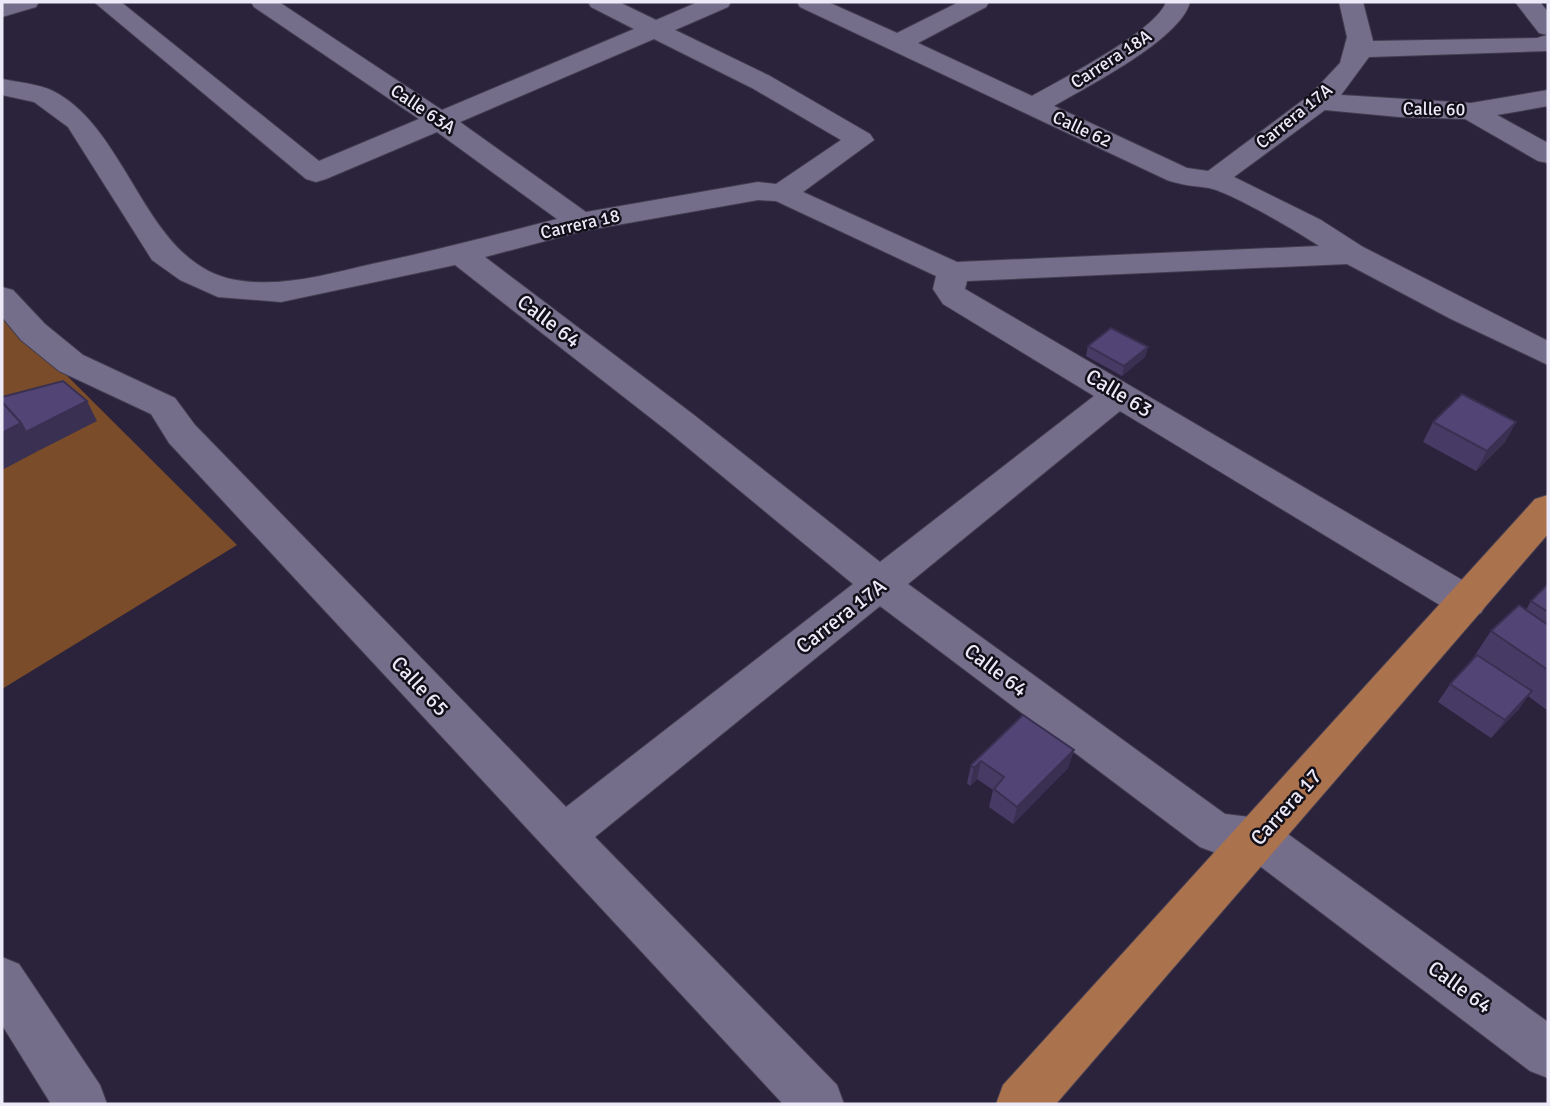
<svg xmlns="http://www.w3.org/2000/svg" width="1550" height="1106" viewBox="0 0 1550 1106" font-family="Signika,sans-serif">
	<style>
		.forest { fill: #7b4c29 }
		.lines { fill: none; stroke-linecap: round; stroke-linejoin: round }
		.minor-casing { stroke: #433d51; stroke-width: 2 }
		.major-casing { stroke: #433d51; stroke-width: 2 }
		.minor { fill: #756e8b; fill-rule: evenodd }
		.major { fill: #ab724e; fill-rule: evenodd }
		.wall { fill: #473b65 }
		.shaded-wall { fill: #393052 }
		.building { fill: #524575; stroke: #393052; stroke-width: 2 }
		.labels { text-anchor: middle; stroke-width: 5; stroke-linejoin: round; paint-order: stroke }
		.far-street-label { font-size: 18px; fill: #ece9f9; stroke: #120f19 }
		.street-label { font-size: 21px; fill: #ece9f9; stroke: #120f19 }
	</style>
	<rect width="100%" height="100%" fill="#2a233b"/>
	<path class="forest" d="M2 311 237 545 2 689Z"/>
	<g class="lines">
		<g class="minor-casing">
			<g id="minor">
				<path d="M2 2H39L36 7 2 17Z"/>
				<path d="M94 2H121L319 161 419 119 254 7 251 2H279L442 110 634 29 591 7 588 2H619L656 20 698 2H731L728 7 675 30 770 76 870 134 874 140 803 192 957 262 1319 246C1298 232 1232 193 1209 188 1194 186 1181 185 1167 180L800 7 797 2H828L897 33 959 2H989L986 7 918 43 1032 96C1062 79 1156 31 1166 2H1190C1181 39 1088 86 1054 106L1187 168 1208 171 1311 94 1340 63 1347 37 1339 2H1363L1373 41 1537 38 1547 35 1539 33 1515 2H1540L1548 12V51L1369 57 1341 95 1471 103 1548 90V106L1497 115 1548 143V163L1538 161 1465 119 1399 117 1325 110 1234 177 1321 220 1363 247 1548 341V365L1451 319 1347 264 967 281 965 289 1481 591 1487 602 1481 613 1467 617 1453 613 1120 411 908 584 1225 814 1258 818 1274 824 1548 1022V1078L1530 1071 1248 857 1216 853 1200 847 880 606 595 837 837 1085 844 1104H783L169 443 151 414 59 371 21 340 2 317V287L13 290 45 324 83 355 175 398 195 425 566 807 853 584 670 433 455 265 281 302 218 297 180 280 152 260 68 127 34 102 2 95V79C17 82 39 84 53 91 130 130 145 265 236 280 281 288 328 274 372 264 434 251 495 235 557 219L437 132 326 179 316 182 306 179ZM654 39 752 88 841 140 776 184 758 182 586 212 460 122ZM758 200 776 201 936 276 933 289 943 304 1094 396 880 562 694 415 485 257 583 231Z"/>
				<path d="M2 957 19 964 100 1085 107 1104H51L2 1025Z"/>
			</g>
		</g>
		<g class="major-casing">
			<path id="major" d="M1548 495V534L1056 1104H996L1003 1085 1535 499Z"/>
		</g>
		<use href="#minor" class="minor"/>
		<use href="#major" class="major"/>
	</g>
	<g class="wall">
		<path d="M1088 346 1148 347 1145 357 1122 376 1086 356Z"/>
		<path d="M1433 422H1516L1505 442 1476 471 1423 442Z"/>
		<path d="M1548 584V711L1528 696 1519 709 1491 738 1438 702 1450 684 1474 659 1473 658 1491 631 1526 610 1531 601Z"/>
		<path d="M1023 715 1074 750 1068 768 1013 824 989 807 993 790 977 779 970 786 967 783 971 765Z"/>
	</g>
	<g class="shaded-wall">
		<path d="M1148 347 1145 357 1122 376 1124 366Z"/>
		<path d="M87 401 97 421 38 451 26 432Z"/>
		<path d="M1516 422 1505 442 1476 471 1487 451Z"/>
		<path d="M21 423 38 451 2 470V433Z"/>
		<path d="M1532 691 1519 709 1491 738 1505 720Z"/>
		<path d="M1074 750 1068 768 1013 824 1017 807Z"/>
		<path d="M981 761 977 779 970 786 974 768Z"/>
	</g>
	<g class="building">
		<path d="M1111 328 1148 347 1124 366 1088 346Z"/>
		<path d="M63 381 87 401 26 432 21 423 2 402V397Z"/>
		<path d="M1462 394 1516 422 1487 451 1433 422Z"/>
		<path d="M2 402 21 423 2 433Z"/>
		<path d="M1548 584V612L1531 601Z"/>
		<path d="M1519 605 1548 625V670L1491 631Z"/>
		<path d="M1477 655 1532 691 1505 720 1450 684Z"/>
		<path d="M1023 715 1074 750 1017 807 994 789 1004 777 981 761 974 768 971 765Z"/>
	</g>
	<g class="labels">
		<g class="far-street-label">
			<text transform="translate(1111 59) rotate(-33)" y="6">Carrera 18A</text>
			<text transform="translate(423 109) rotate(34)" y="6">Calle 63A</text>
			<text transform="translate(1434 109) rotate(1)" y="6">Calle 60</text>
			<text transform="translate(1294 116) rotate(-39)" y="6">Carrera 17A</text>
			<text transform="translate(1082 129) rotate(25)" y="6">Calle 62</text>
			<text transform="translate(580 224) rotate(-13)" y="6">Carrera 18</text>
		</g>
		<g class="street-label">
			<text transform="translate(549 321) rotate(37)" y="7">Calle 64</text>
			<text transform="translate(1119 393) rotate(31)" y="7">Calle 63</text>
			<text transform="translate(841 616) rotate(-38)" y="7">Carrera 17A</text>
			<text transform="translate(996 670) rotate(37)" y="7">Calle 64</text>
			<text transform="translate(420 686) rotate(47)" y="7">Calle 65</text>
			<text transform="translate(1286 807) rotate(-48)" y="7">Carrera 17</text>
			<text transform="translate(1460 987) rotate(36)" y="7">Calle 64</text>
		</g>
	</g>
	<rect width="1550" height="1106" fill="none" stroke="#ece9f9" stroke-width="7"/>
</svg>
